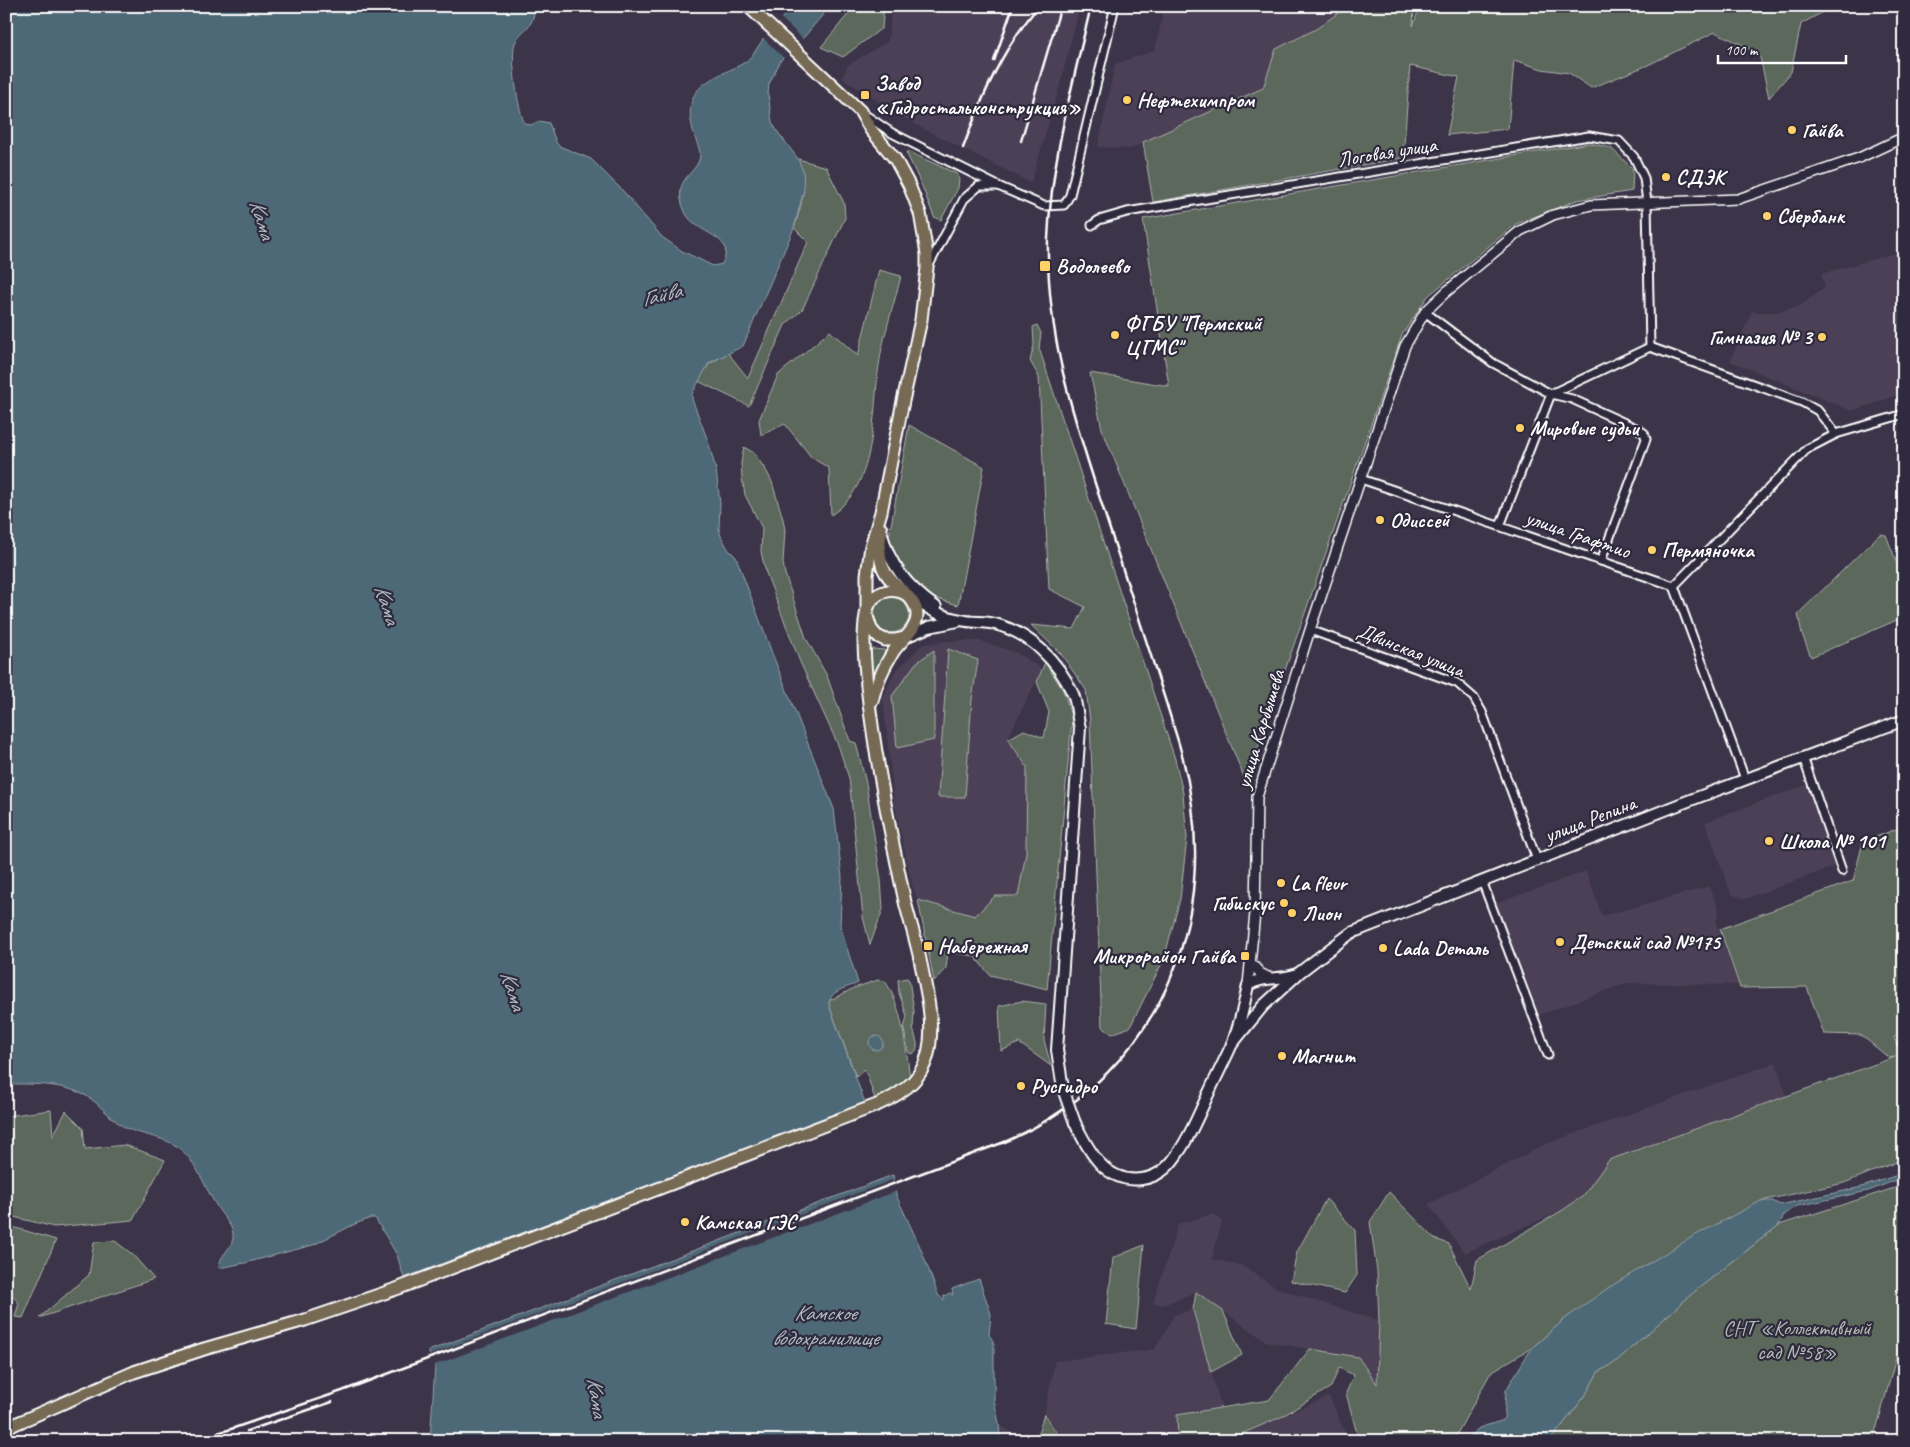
<svg xmlns="http://www.w3.org/2000/svg" width="1910" height="1447" viewBox="0 0 1910 1447" font-family="Caveat,sans-serif">
	<style>
		.built { fill: #4b4056 }
		.green { fill: #5b675b; stroke: #adb3ad }
		.water { fill: #4e6776; stroke: #95a4ad }
		.pier { fill: #3c3448 }
		.lines { fill: none; stroke-linecap: round; stroke-linejoin: round }
		.minor-casing { stroke: #fff; stroke-width: 11 }
		.tertiary-casing { stroke: #fff; stroke-width: 12 }
		.secondary-casing { stroke: #fff; stroke-width: 14 }
		.primary-casing { stroke: #fff; stroke-width: 15 }
		.minor { stroke: #2f2a3d; stroke-width: 7 }
		.tertiary { stroke: #2f2a3d; stroke-width: 9 }
		.secondary { stroke: #2f2a3d; stroke-width: 10 }
		.primary { stroke: #766a54; stroke-width: 11 }
		.rail { stroke: #fff; stroke-width: 2.5 }
		.secondary-bridge-casing { stroke: #fff; stroke-width: 14; stroke-linecap: butt }
		.secondary-bridge { stroke: #2f2a3d; stroke-width: 10 }
		.poi-dot { fill: #ffd166; stroke: #2f2a3d; stroke-width: 2 }
		.labels { text-anchor: middle; stroke-width: 4.5; stroke-linejoin: round; paint-order: stroke }
		.poi-label { font-size: 21px; font-weight: bold; fill: #fff; stroke: #2f2a3d; text-anchor: start }
		.street-label { font-size: 21px; fill: #fff; stroke: #2f2a3d }
		.park-label { font-size: 21px; fill: #b5bbb5; stroke: #2f2a3d }
		.water-label { font-size: 22px; font-style: italic; fill: #afbbc1; stroke: #2f2a3d }
	</style>
	<rect width="100%" height="100%" fill="#3c3448"/>
	<filter id="ink" filterUnits="userSpaceOnUse"><feTurbulence type="fractalNoise" baseFrequency=".02" numOctaves="2"/><feDisplacementMap in="SourceGraphic" scale="10" xChannelSelector="R" yChannelSelector="G"/><feConvolveMatrix kernelMatrix="1 2 1 2 8 2 1 2 1" color-interpolation-filters="sRGB"/></filter>
	<g filter="url(#ink)">
		<g class="built">
			<path d="M892 6H1080L1060 85 1031 183 916 125 842 78 848 65 888 41Z"/>
			<path d="M1152 6H1346L1316 29 1276 49 1263 88 1130 149 1098 147 1115 64 1155 50 1164 9Z"/>
			<path d="M1899 252 1904 260V393L1852 411 1730 361 1752 311 1758 312H1775L1800 306 1825 287 1821 274Z"/>
			<path d="M943 641H981L1017 653 1042 669 1008 738 1027 767 1026 853 1018 896H995L975 916 918 900 912 885 894 802 883 698 895 671 922 645Z"/>
			<path d="M1806 785 1836 866 1745 899 1731 894 1705 822Z"/>
			<path d="M1586 871 1602 916 1710 886 1719 910 1716 923 1738 985 1627 983 1539 1015 1519 962 1509 945 1494 904Z"/>
			<path d="M1776 1062 1787 1096 1609 1160 1583 1196 1563 1210 1465 1253 1428 1204 1548 1143Z"/>
			<path d="M1212 1214 1222 1221 1212 1259 1241 1265 1277 1288 1379 1321 1377 1385 1358 1357 1267 1342 1196 1292 1163 1305 1153 1303 1178 1224Z"/>
			<path d="M1193 1310 1222 1409 1177 1415 1178 1441H1062L1044 1414 1055 1361 1155 1349 1174 1315Z"/>
			<path d="M1329 1396 1349 1441H1225L1281 1417Z"/>
			<path d="M1904 1400V1441H1893Z"/>
			<path d="M999 1424 1024 1441H1000Z"/>
		</g>
		<g class="green">
			<path d="M855 6H884L882 28 843 57 821 47Z"/>
			<path d="M1334 6H1414L1413 26 1420 6H1834L1801 24 1791 72 1769 98 1760 57 1743 45 1715 32 1648 65 1591 88 1569 73 1542 69 1514 60 1508 129 1447 135 1459 77 1410 66 1403 158 1153 202 1143 142 1263 88 1276 49 1316 29 1338 13Z"/>
			<path d="M1589 143 1611 148 1633 169 1632 191 1577 200 1516 224 1428 296 1402 335 1246 782 1102 429 1090 373 1169 386 1143 219Z"/>
			<path d="M906 152H909L957 174 959 178 958 188 941 220 934 217 922 186Z"/>
			<path d="M798 159 826 167 844 203 845 218 802 310 785 325 749 406 698 381 709 364 728 353 748 378 808 242 794 228C802 204 808 184 798 159Z"/>
			<path d="M879 270 901 276C894 305 883 336 879 365 872 413 878 485 831 515L829 468 812 458 785 424 761 435 759 420 778 375 830 331 858 356Z"/>
			<path d="M1037 325 1041 333 1039 348 1175 759 1183 793 1187 838 1180 899 1164 959 1130 1027 1112 1034 1102 1027 1090 721 1086 690 1061 654 1031 625 1074 629 1085 607 1049 589 1039 377 1030 361 1034 345 1033 327Z"/>
			<path d="M909 425 984 467 958 605 931 597 912 583 898 563 889 537Z"/>
			<path d="M744 447 754 453 767 472 772 482 783 519 785 530 783 563 785 574 806 638 827 676 850 741 856 743 866 783 881 880 883 909 870 945 863 917 849 778 838 745 800 662 766 573 761 552 762 528 745 495 742 478 741 463Z"/>
			<path d="M1880 534 1886 535 1904 581V617L1811 657 1802 634 1798 614Z"/>
			<circle cx="891" cy="615" r="18"/>
			<path d="M873 649 884 650 886 652 873 679 869 653 870 650Z"/>
			<path d="M948 649 978 660 972 699 965 797H938Z"/>
			<path d="M934 650V740L897 748 892 696 916 663Z"/>
			<path d="M1045 662 1064 692 1072 720 1047 989 990 975 974 956 948 952 946 968 934 981 918 900 975 916 995 896H1018L1026 853 1027 767 1008 739 1024 730 1044 738 1049 712 1037 682Z"/>
			<path d="M1904 826V1034L1894 1037 1901 1055 1904 1074V1159L1844 1183 1761 1201 1566 1318 1533 1347 1491 1372 1453 1441H1359L1346 1393 1354 1375 1339 1368 1331 1387 1281 1417 1225 1441H1178L1177 1415 1269 1400 1310 1349 1358 1357 1377 1384 1379 1321 1377 1271 1370 1222 1389 1192 1435 1239 1449 1244 1471 1289 1477 1260 1563 1210 1583 1196 1609 1160 1895 1057 1889 1058 1861 1035 1824 1034 1807 987 1740 988 1720 929 1853 881 1863 842Z"/>
			<path d="M907 978 909 980 914 1011 913 1028 917 1043V1049L913 1054 909 1053 908 1051 904 1029 907 1016 899 993 898 980Z"/>
			<path d="M878 980 885 981C903 1008 905 1045 910 1077 904 1088 888 1094 875 1099L865 1069 856 1077 829 1005V1001L854 988Z"/>
			<path d="M1022 1001 1046 1004 1044 1040 1051 1066 1019 1043 1001 1051 999 1006Z"/>
			<path d="M51 1110 53 1136 66 1111 83 1128 85 1149 125 1145 165 1160 133 1220 54 1227 6 1215V1116Z"/>
			<path d="M1904 1185V1339L1901 1340 1873 1441H1550L1585 1396 1598 1372 1613 1364 1694 1292 1779 1225Z"/>
			<path d="M1326 1199 1355 1230 1357 1275 1345 1293 1291 1281 1297 1252Z"/>
			<path d="M6 1225 56 1240 23 1318 15 1317 19 1303 6 1289Z"/>
			<path d="M115 1241 133 1255 154 1279 39 1318 89 1275 94 1242Z"/>
			<path d="M1144 1245 1136 1329 1106 1324 1113 1258Z"/>
			<path d="M1196 1292 1223 1311 1242 1355 1211 1372 1193 1310Z"/>
			<path d="M1044 1414 1062 1441H1036Z"/>
		</g>
		<g class="water">
			<path d="M6 6H535C533 31 523 26 515 43 510 56 518 112 525 124L531 125 539 121 549 123 556 142 559 146 591 159 623 191 662 237 682 251 713 266 722 264C738 234 696 236 685 212 669 176 700 175 700 154 700 150 698 146 697 143 692 128 687 113 693 98 700 80 726 73 742 64 752 59 757 47 764 38 773 27 783 18 792 6H830L805 36 781 60 769 84 768 94 772 122 777 131 798 159 803 171 804 190 794 228 743 346 709 363 692 394V399L708 441 716 470 720 503 719 529 721 536 728 549 736 557 772 653 834 809 842 877 840 926 858 983C847 988 829 990 829 1005L865 1103 404 1278 397 1255 375 1218H371L355 1224 313 1245 245 1263 219 1268C218 1255 235 1248 233 1234 232 1224 221 1215 216 1205 203 1185 196 1157 173 1144 158 1136 141 1135 126 1128 113 1121 103 1108 91 1099 69 1083 33 1084 6 1084Z"/>
			<circle cx="876" cy="1043" r="7"/>
			<path d="M1904 1173V1177L1868 1191 1797 1206 1784 1215 1779 1225 1694 1292 1613 1364 1598 1372 1585 1396 1550 1441H1464L1479 1428 1504 1420 1506 1390 1526 1357 1533 1347 1566 1318 1608 1288 1692 1237 1761 1201H1773L1780 1205 1862 1187Z"/>
			<path d="M893 1175 896 1195 921 1249 938 1295 944 1300V1296L950 1293 953 1295 952 1289 979 1279 991 1314 989 1335 994 1342V1399L999 1424 1000 1441H430L435 1365 428 1351Z"/>
		</g>
		<g class="pier">
			<path d="M780 17 804 40 785 59 762 37Z"/>
			<path d="M895 1179 897 1191 432 1366 427 1356Z"/>
		</g>
		<g class="lines">
			<g class="minor-casing">
				<g id="minor">
					<path d="M864 114 892 133 998 186 1044 206 1064 205 1070 195 1115 6"/>
					<path d="M1092 225 1099 220 1127 212 1589 136 1619 141 1634 157 1644 178 1647 203 1650 347"/>
					<path d="M929 265 964 199 979 186H996"/>
					<path d="M1425 312 1493 363 1551 394 1650 347 1802 402 1818 411 1836 434"/>
					<path d="M1361 479 1674 586 1745 779"/>
					<path d="M1500 526 1551 394 1572 399 1638 429 1644 433 1646 439 1601 561"/>
					<path d="M1674 586 1807 449 1836 434 1904 414"/>
					<path d="M1310 630 1457 683 1474 698 1482 712 1537 860"/>
					<path d="M1803 757 1842 871"/>
					<path d="M1482 881 1548 1055"/>
					<path d="M1902 1044 1904 1045"/>
				</g>
			</g>
			<g class="tertiary-casing">
				<g id="tertiary">
					<path d="M1251 963 1260 973 1270 978"/>
					<path d="M1248 985 1255 913 1257 797 1310 630 1405 346 1425 312 1446 292 1520 231 1553 215 1591 205 1738 199 1859 158 1904 137"/>
				</g>
			</g>
			<g class="secondary-casing">
				<g id="secondary">
					<path d="M882 534C889 565 910 589 936 607"/>
					<path d="M909 596C925 607 941 617 961 620 972 623 984 621 995 624 1030 633 1058 661 1073 694 1077 704 1077 717 1080 728L1057 1050 1063 1089"/>
					<path d="M905 637 929 627 958 621"/>
					<path d="M1232 1044 1263 1006 1300 972 1351 933 1688 801 1904 720"/>
					<path d="M1075 1123C1089 1151 1105 1184 1142 1179 1156 1177 1168 1168 1176 1156 1189 1139 1197 1118 1206 1099 1214 1081 1224 1062 1232 1044 1240 1025 1244 1005 1248 985 1264 975 1281 981 1297 974"/>
				</g>
			</g>
			<g class="primary-casing">
				<g id="primary">
					<path d="M748 6 860 111 871 130 895 159 909 185 920 213 927 254V268L921 320 903 401 881 512 871 546 867 575V616L871 629 877 636 885 640H895L904 638"/>
					<path d="M872 701C876 683 883 668 893 652 901 640 917 630 917 615 917 595 891 587 884 570 878 558 880 542 881 529"/>
					<path d="M6 1428 134 1372 204 1349 305 1320 399 1288 877 1105C906 1092 927 1076 930 1042 933 1017 926 989 921 964 917 943 910 922 905 902 890 831 875 758 867 686 865 664 861 628 868 607 874 591 892 587 906 594"/>
				</g>
			</g>
			<use href="#minor" class="minor"/>
			<use href="#tertiary" class="tertiary"/>
			<use href="#secondary" class="secondary"/>
			<use href="#primary" class="primary"/>
			<g class="rail">
				<path d="M994 61 1013 6"/>
				<path d="M1021 141 1061 6"/>
				<path d="M963 148C982 97 1002 48 1039 6"/>
				<path d="M247 1431 332 1402"/>
				<path d="M188 1441 228 1430 342 1391 1007 1141C1167 1069 1227 909 1179 744 1155 666 1129 589 1104 511 1074 419 1046 337 1048 239 1051 160 1073 83 1091 6"/>
			</g>
			<g class="secondary-bridge-casing">
				<path id="secondary-bridge" d="M1063 1089 1075 1123"/>
			</g>
			<use href="#secondary-bridge" class="secondary-bridge"/>
		</g>
	</g>
	<g class="poi-dot">
		<rect x="860" y="90" width="10" height="10" rx="2.5"/>
		<circle cx="1127" cy="100" r="5"/>
		<circle cx="1792" cy="130" r="5"/>
		<circle cx="1666" cy="177" r="5"/>
		<circle cx="1767" cy="216" r="5"/>
		<rect x="1039" y="260" width="12" height="12" rx="2.5"/>
		<circle cx="1115" cy="335" r="5"/>
		<circle cx="1822" cy="337" r="5"/>
		<circle cx="1520" cy="428" r="5"/>
		<circle cx="1380" cy="520" r="5"/>
		<circle cx="1652" cy="550" r="5"/>
		<circle cx="1769" cy="841" r="5"/>
		<circle cx="1281" cy="883" r="5"/>
		<circle cx="1284" cy="903" r="5"/>
		<circle cx="1292" cy="913" r="5"/>
		<circle cx="1560" cy="942" r="5"/>
		<rect x="923" y="941" width="10" height="10" rx="2.5"/>
		<circle cx="1383" cy="948" r="5"/>
		<rect x="1240" y="951" width="10" height="10" rx="2.5"/>
		<circle cx="1282" cy="1056" r="5"/>
		<circle cx="1021" cy="1086" r="5"/>
		<circle cx="685" cy="1222" r="5"/>
	</g>
	<g class="labels">
		<g class="poi-label">
			<text x="875" y="90">Завод<tspan x="875" dy="24">«Гидростальконструкция»</tspan></text>
			<text x="1137" y="107">Нефтехимпром</text>
			<text x="1802" y="137">Гайва</text>
			<text x="1676" y="184">СДЭК</text>
			<text x="1777" y="223">Сбербанк</text>
			<text x="1056" y="273">Водолеево</text>
			<text x="1125" y="330">ФГБУ "Пермский<tspan x="1125" dy="24">ЦГМС"</tspan></text>
			<text x="1812" y="344" text-anchor="end">Гимназия № 3</text>
			<text x="1530" y="435">Мировые судьи</text>
			<text x="1390" y="527">Одиссей</text>
			<text x="1662" y="557">Пермяночка</text>
			<text x="1779" y="848">Школа № 101</text>
			<text x="1291" y="890">La fleur</text>
			<text x="1274" y="910" text-anchor="end">Гибискус</text>
			<text x="1302" y="920">Лион</text>
			<text x="1570" y="949">Детский сад №175</text>
			<text x="938" y="953">Набережная</text>
			<text x="1393" y="955">Lada Dеталь</text>
			<text x="1235" y="963" text-anchor="end">Микрорайон Гайва</text>
			<text x="1292" y="1063">Магнит</text>
			<text x="1031" y="1093">Русгидро</text>
			<text x="695" y="1229">Камская ГЭС</text>
		</g>
		<g class="street-label">
			<text transform="translate(1387 152) rotate(-9)" y="7">Логовая улица</text>
			<text transform="translate(1578 534) rotate(19)" y="7">улица Графтио</text>
			<text transform="translate(1411 650) rotate(22)" y="7">Двинская улица</text>
			<text transform="translate(1260 729) rotate(-73)" y="7">улица Карбышева</text>
			<text transform="translate(1590 819) rotate(-21)" y="7">улица Репина</text>
		</g>
		<g class="park-label">
			<text x="1797" y="1335">СНТ «Коллективный<tspan x="1797" dy="24">сад №58»</tspan></text>
		</g>
		<g class="water-label">
			<text transform="translate(263 219) rotate(72)" y="8">Кама</text>
			<text transform="translate(661 294) rotate(-14)" y="8">Гайва</text>
			<text transform="translate(388 604) rotate(72)" y="8">Кама</text>
			<text transform="translate(514 990) rotate(72)" y="8">Кама</text>
			<text x="825" y="1320">Камское<tspan x="825" dy="25">водохранилище</tspan></text>
			<text transform="translate(598 1397) rotate(81)" y="8">Кама</text>
		</g>
	</g>
	<rect width="1910" height="1447" fill="none" stroke="#2f2a3d" stroke-width="25"/>
	<rect x="12" y="12" width="1885" height="1422" fill="none" stroke="#fff" stroke-width="2" filter="url(#ink)"/>
	<path d="M1718 55v8h128v-8" fill="none" stroke="#ffffff" stroke-width="2.5"/>
	<text x="1725" y="55" font-size="15" fill="#ffffff" stroke="#2f2a3d" stroke-width="4" paint-order="stroke">100 m</text>
</svg>
